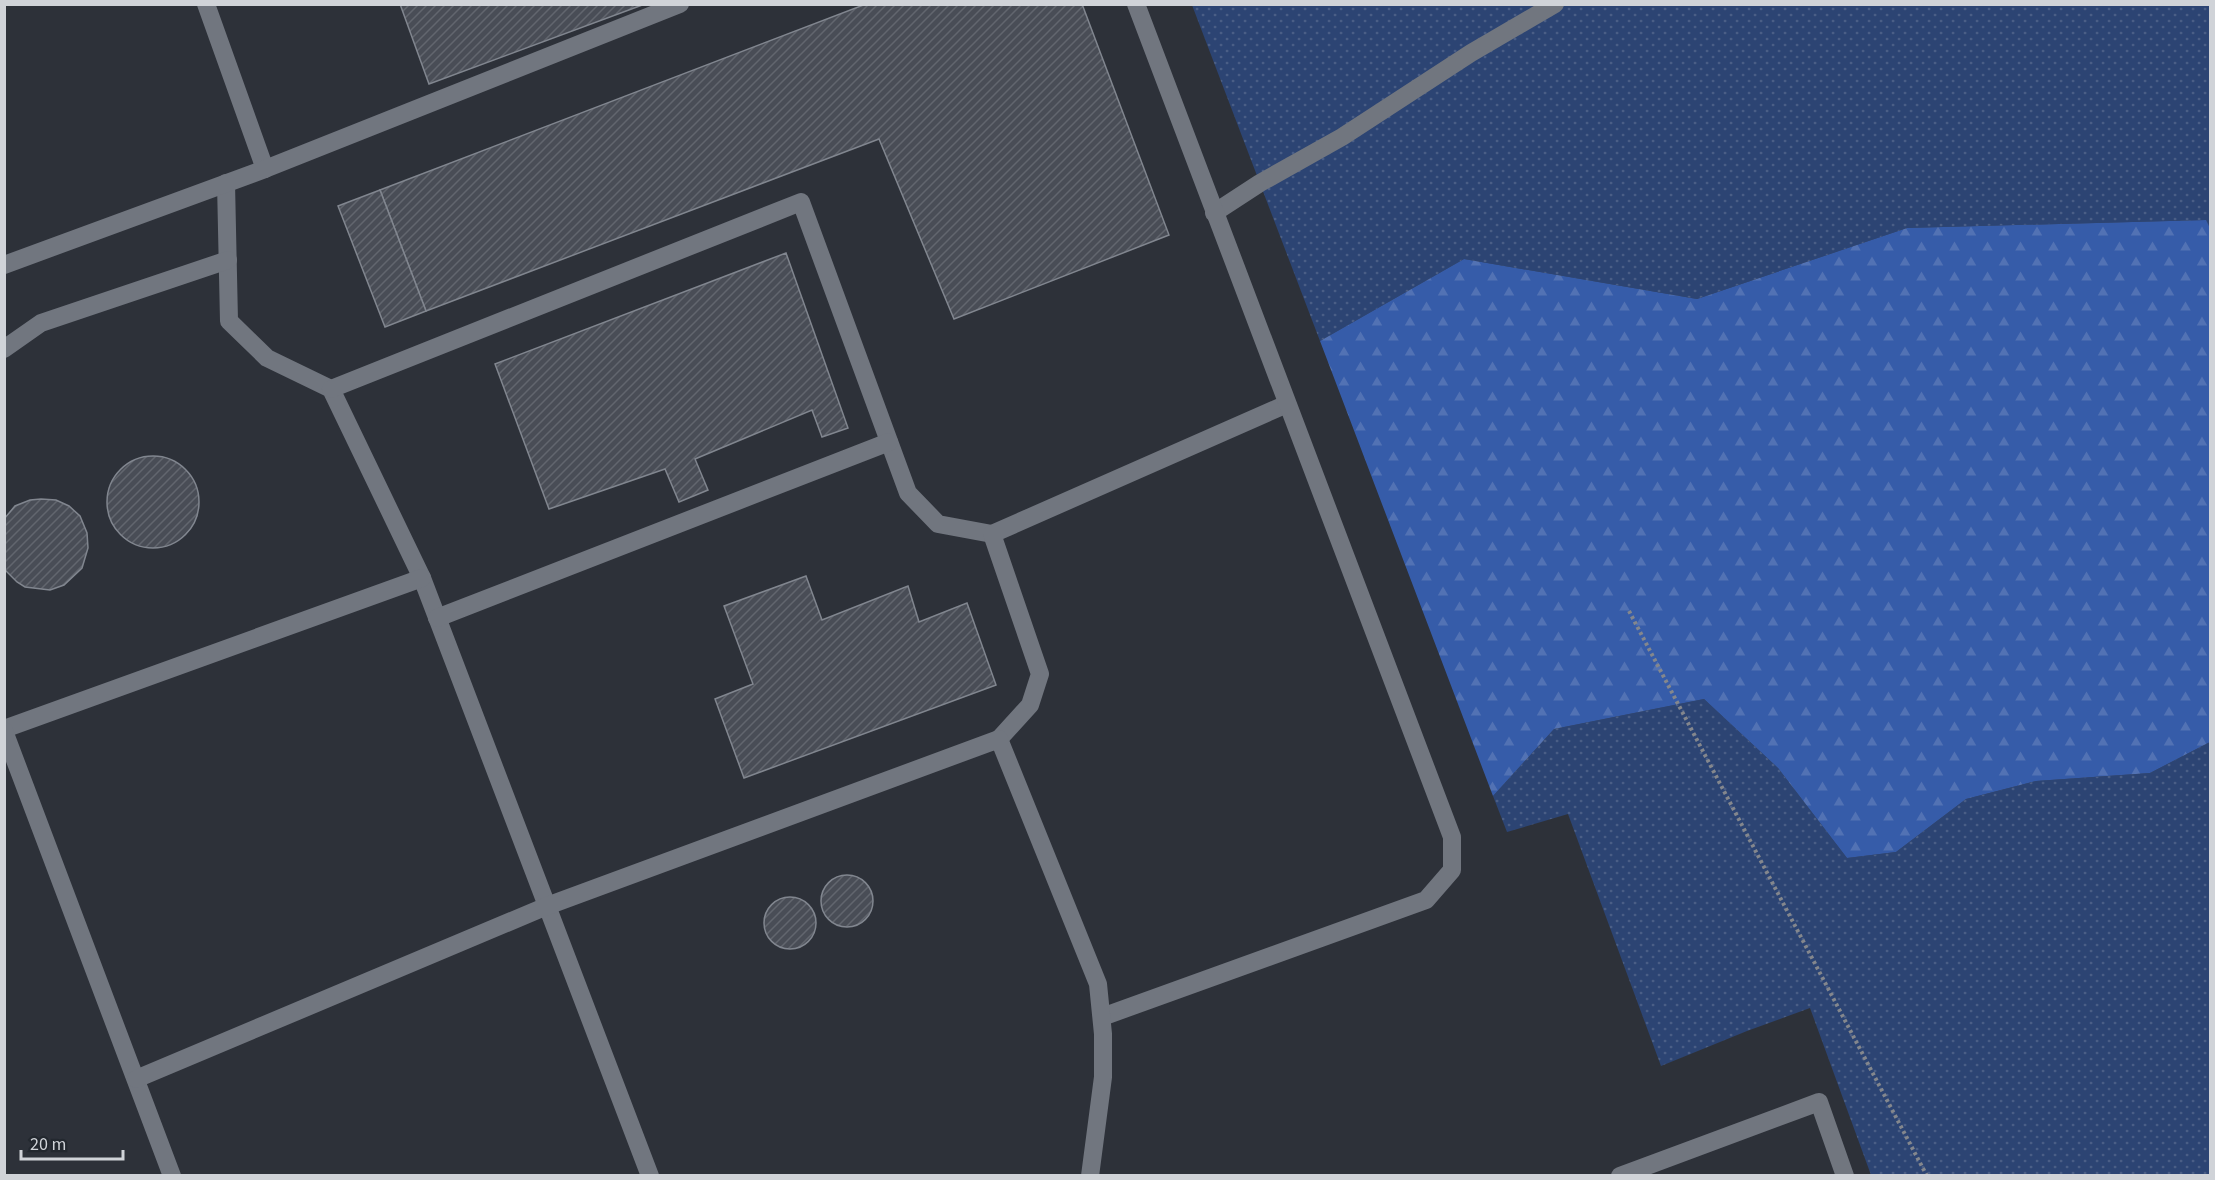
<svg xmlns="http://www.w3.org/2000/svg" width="2215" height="1180" viewBox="0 0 2215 1180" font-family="'Source Sans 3',sans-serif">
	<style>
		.grass { fill: url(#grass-dots) }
		.forest { fill: url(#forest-firs) }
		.building { fill: url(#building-hatch); stroke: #81868f; stroke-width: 1.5 }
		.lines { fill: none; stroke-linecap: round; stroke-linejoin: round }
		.path { stroke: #84878d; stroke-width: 4; stroke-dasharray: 3 3; stroke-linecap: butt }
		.lane { stroke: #71767f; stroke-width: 18 }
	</style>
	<defs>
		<pattern id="grass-dots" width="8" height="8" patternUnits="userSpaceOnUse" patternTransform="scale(1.5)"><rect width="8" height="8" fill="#2c4473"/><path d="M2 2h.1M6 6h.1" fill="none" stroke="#4a5e86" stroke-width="1.8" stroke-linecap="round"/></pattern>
		<pattern id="forest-firs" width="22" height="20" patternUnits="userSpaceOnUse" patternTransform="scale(1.5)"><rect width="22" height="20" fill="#365ca9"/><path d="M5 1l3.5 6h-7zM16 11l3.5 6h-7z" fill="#5272b4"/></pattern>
		<pattern id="building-hatch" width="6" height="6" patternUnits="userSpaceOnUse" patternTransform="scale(1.5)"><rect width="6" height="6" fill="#494d56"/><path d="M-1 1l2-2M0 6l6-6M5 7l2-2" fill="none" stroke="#62666e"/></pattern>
	</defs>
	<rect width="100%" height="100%" fill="#2d3139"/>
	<g class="grass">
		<path d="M1192 5H2210V228L2205 220 1907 228 1697 299 1464 259 1320 341Z"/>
		<path d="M1704 699 1778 768 1847 858 1896 852 1966 799 2036 781 2150 773 2210 742V1175H1871L1810 1008 1747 1031 1661 1066 1568 814 1507 832 1493 796 1554 729Z"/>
	</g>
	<path class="forest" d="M2206 220 2210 228V742L2150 773 2036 781 1966 799 1896 852 1847 858 1778 768 1704 699 1554 729 1493 796 1320 341 1464 259 1697 299 1907 228Z"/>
	<g class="building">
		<path d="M400 4H645L429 84Z"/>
		<path d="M866 4H1082L1169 235 954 319 879 139 426 311 380 190Z"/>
		<path d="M380 190 426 311 385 327 338 206Z"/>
		<path d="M786 253 848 428 822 437 812 410 695 459 708 490 679 502 665 469 549 509 495 364Z"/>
		<circle cx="153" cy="502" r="46"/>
		<path d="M41 499 56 500 69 506 80 516 87 533 88 548 82 568 64 585 50 590 25 587 17 582 4 569V519L15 506 30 500Z"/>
		<path d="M806 576 822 620 908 586 919 622 967 603 996 685 744 778 715 699 753 684 724 606Z"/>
		<circle cx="847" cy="901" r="26"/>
		<circle cx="790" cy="923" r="26"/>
	</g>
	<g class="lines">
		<path class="path" d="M1629 611 1927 1176"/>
		<g class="lane">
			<path d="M206 4 265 169"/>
			<path d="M226 183 229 321 267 358 331 389 422 578 650 1176"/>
			<path d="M1214 213 1260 183 1342 137 1471 53 1555 4"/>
			<path d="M4 265 265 169 680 4"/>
			<path d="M4 349 41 323 228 260"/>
			<path d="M331 389 801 202 908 493 938 524 992 534"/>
			<path d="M437 618 889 442"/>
			<path d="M4 729 422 578"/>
			<path d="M4 731 172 1176"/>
			<path d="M999 739 1030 705 1040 674 992 534 1287 404"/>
			<path d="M1102 1017 1426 900 1452 870V837L1136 4"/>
			<path d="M136 1079 547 906 999 739 1098 984 1103 1034V1077L1090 1176"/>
			<path d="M1620 1176 1819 1102 1845 1176"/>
		</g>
	</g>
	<rect width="2215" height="1180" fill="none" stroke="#d0d3d8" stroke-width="12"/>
	<path d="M21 1150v9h102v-9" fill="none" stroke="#d0d3d8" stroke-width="3"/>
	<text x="30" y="1150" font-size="18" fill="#d0d3d8" stroke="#23282f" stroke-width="4.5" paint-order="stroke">20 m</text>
</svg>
